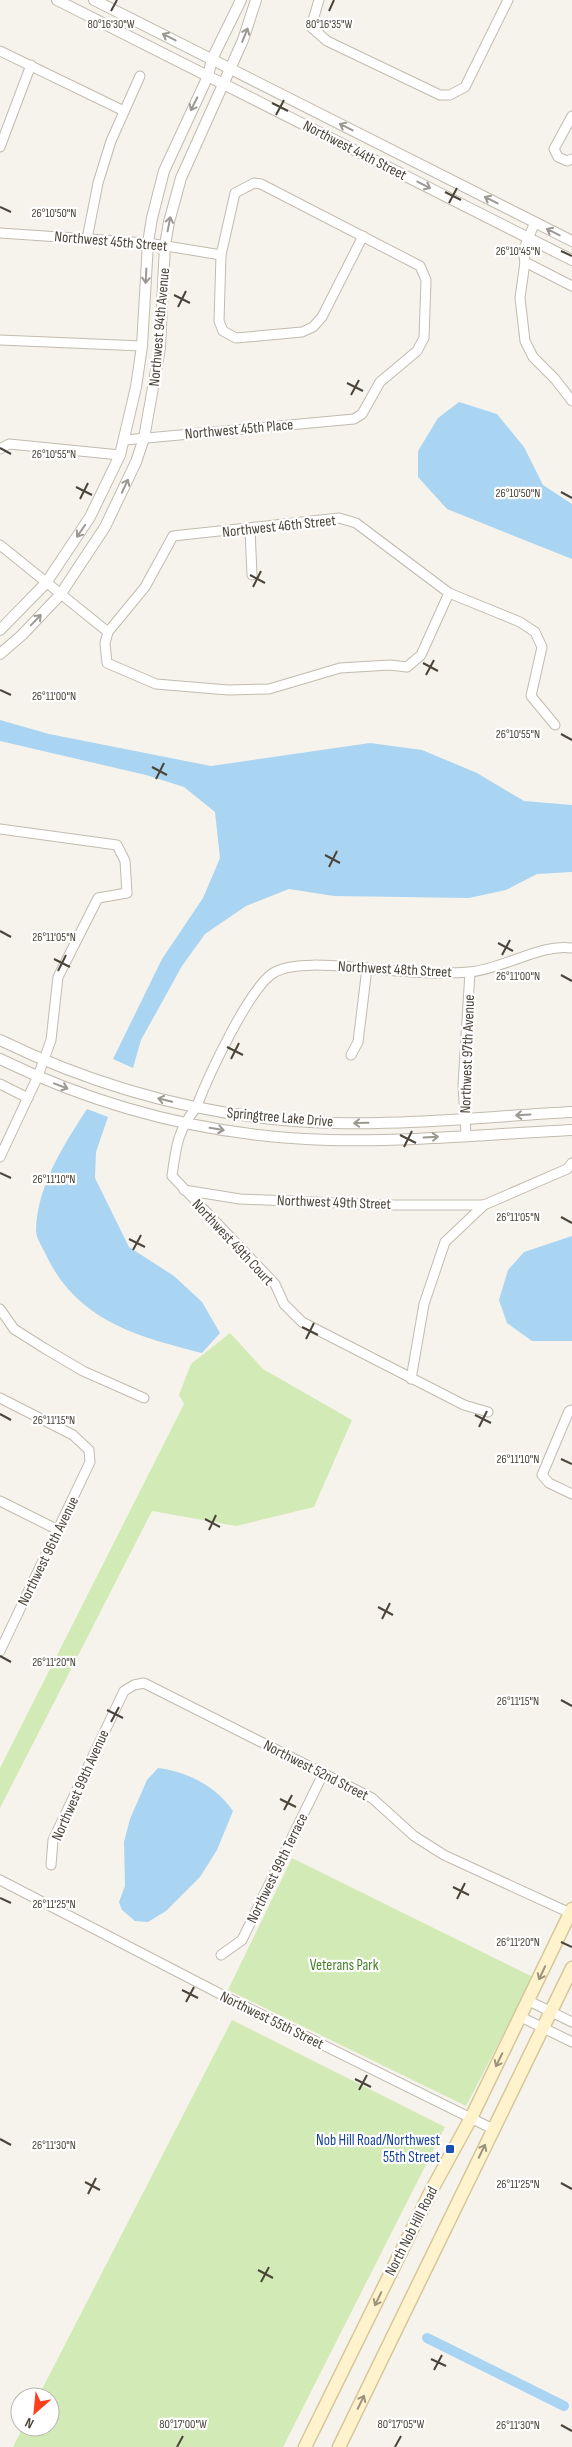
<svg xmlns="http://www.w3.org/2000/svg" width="572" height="2447" viewBox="0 0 572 2447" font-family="'Sofia Sans Condensed',sans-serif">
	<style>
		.green { fill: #d2eab5 }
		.water { fill: #a9d4f2 }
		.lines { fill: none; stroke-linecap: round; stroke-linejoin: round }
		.canal { stroke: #a9d4f2; stroke-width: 10 }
		.minor-casing { stroke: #c2bbae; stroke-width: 11 }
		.tertiary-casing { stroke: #c2bbae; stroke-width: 12 }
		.secondary-casing { stroke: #d6c79b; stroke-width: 15 }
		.minor { stroke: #fff; stroke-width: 9 }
		.tertiary { stroke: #fff; stroke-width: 10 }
		.secondary { stroke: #fff3cd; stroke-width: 12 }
		.oneway { stroke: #9c9892 }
		.oneway2 { stroke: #9c937c }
		.ticks { fill: none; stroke: #4b4439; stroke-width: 2 }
		.transit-dot { fill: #1a4fb4; stroke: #fff; stroke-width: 2 }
		.labels { text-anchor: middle; stroke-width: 4.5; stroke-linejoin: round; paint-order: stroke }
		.street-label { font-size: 15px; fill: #4b4439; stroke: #fff }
		.park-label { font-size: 15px; fill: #4a7f2a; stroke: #fff }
		.transit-label { font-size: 15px; fill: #164399; stroke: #fff; text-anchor: end }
		.ticks-label { font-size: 12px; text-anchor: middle; fill: #4b4439; stroke: #fff; stroke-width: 4.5; stroke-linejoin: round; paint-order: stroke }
	</style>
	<rect width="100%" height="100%" fill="#f6f3ec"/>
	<g class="green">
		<path d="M230 1333 263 1369 352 1420 314 1507 236 1526 152 1511 0 1808V1768L184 1404 179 1395 191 1364Z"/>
		<path d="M292 1858 533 1977 466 2106 228 1990Z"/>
		<path d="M232 2020 445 2127 283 2447H13L23 2427H50V2397H38Z"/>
	</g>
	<g class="water">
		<path d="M459 402 497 414 524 447 543 485 572 504V559L447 509 418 477V451L438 418Z"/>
		<path d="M0 720 49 734 211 766 370 743 422 750 477 773 524 801 572 805V872L537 874 506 890 469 898 334 896 289 889 246 906 205 934 182 966 141 1040 133 1068 113 1059 162 959 203 898 220 858 215 812 184 787 146 775 0 741Z"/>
		<path d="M87 1109 108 1117 96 1152 95 1178 129 1247 174 1276 202 1302 220 1333 202 1353C139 1337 80 1322 48 1259 45 1251 36 1239 36 1231 37 1186 63 1146 87 1109Z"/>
		<path d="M572 1236V1341H532L507 1323 499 1300 508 1270 524 1252Z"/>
		<path d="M158 1768C188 1772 216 1786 233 1811L217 1850 200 1877 166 1911 148 1922 135 1921 122 1910 119 1902 125 1886 124 1842 130 1819 147 1780Z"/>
	</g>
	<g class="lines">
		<path class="canal" d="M427 2338 564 2406"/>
		<g class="minor-casing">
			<g id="minor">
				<path d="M319 0 311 27 327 41 440 95H450L465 87 508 0"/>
				<path d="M0 51 124 111"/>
				<path d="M572 116 554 149 558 157 567 161 572 159"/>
				<path d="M0 147 31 65"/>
				<path d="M535 222 523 251 525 262 520 298 525 341 533 357 555 379 572 401"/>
				<path d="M0 233 148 243 221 255"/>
				<path d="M87 239 98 183 111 141 140 76"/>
				<path d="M525 262 572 286"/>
				<path d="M0 340 142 346"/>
				<path d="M125 440 354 419 362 414 380 382 417 351 424 338 426 280 420 266 261 184 254 183 235 193 221 255 219 321 223 331 236 338 302 332 313 327 322 317 363 236"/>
				<path d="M0 449 9 444 120 455"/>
				<path d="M250 529 252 575"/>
				<path d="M0 545 108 632"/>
				<path d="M449 593 421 655 407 667 390 665 340 668 269 689 228 690 156 684 107 663 105 643 108 632 145 587 173 536 339 518 356 523 449 593 520 622 535 632 542 647 531 696 555 725"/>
				<path d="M0 829 117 845 125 861 127 893 98 898 58 977 51 1040 38 1076 0 1157"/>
				<path d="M351 1055 358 1042 367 968"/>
				<path d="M0 1084 28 1098"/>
				<path d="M466 1135 463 1085 470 972"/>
				<path d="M184 1190 240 1199 385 1205H484"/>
				<path d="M0 1309 14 1329 44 1348 83 1371 144 1398"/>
				<path d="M411 1379 424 1304 445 1242 484 1205 567 1169 572 1163"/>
				<path d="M0 1398 73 1435 89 1450 90 1462 0 1651"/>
				<path d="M572 1410 569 1411 542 1475 549 1483 572 1494"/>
				<path d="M488 1412 464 1405 302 1322 284 1304 275 1284 172 1176C176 1148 177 1131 196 1108 207 1079 250 985 275 972 295 961 338 966 361 968 396 971 435 975 470 972 503 969 542 943 572 948"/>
				<path d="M0 1501 58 1530"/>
				<path d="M51 1865 53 1840 124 1691 134 1685 144 1683 372 1798 414 1836 444 1855 570 1913"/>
				<path d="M0 1880 228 1998 493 2129"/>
				<path d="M221 1955 242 1940 323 1774"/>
				<path d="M529 2001 572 2022"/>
				<path d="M521 2017 572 2042"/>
			</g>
		</g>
		<g class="tertiary-casing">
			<g id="tertiary">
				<path d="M57 0 572 260"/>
				<path d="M94 0 572 241"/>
				<path d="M0 630 46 583 90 517 120 455 136 387 142 346 148 243 152 218 164 171 208 76 212 59 241 0"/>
				<path d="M0 654 22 635 60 595 105 527 136 462 144 438 160 348 165 245 169 222 181 178 243 40 256 0"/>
				<path d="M0 1040C105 1091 217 1120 334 1123 413 1125 493 1116 572 1112"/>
				<path d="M0 1059C103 1109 215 1137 329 1140 410 1142 491 1134 572 1130"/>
			</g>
		</g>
		<g class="secondary-casing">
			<g id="secondary">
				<path d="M305 2447 431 2191 471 2118 572 1909"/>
				<path d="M339 2447 572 1968"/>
			</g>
		</g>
		<use href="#minor" class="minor"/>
		<use href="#tertiary" class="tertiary"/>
		<use href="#secondary" class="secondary"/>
	</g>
	<defs><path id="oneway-shaft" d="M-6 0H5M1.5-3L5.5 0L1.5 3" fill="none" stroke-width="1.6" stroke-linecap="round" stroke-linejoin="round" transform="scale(1.25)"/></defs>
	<g class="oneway">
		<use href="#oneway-shaft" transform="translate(245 35) rotate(-68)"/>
		<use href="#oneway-shaft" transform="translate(169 37) rotate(-153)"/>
		<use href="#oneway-shaft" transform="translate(194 104) rotate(117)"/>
		<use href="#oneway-shaft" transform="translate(346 127) rotate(-153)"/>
		<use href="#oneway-shaft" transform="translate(424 185) rotate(27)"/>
		<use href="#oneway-shaft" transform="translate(491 200) rotate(-153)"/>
		<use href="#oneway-shaft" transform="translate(169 224) rotate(-79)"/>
		<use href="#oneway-shaft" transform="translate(553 232) rotate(-153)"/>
		<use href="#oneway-shaft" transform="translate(146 276) rotate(93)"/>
		<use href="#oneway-shaft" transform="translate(125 486) rotate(-65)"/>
		<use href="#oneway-shaft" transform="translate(81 531) rotate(124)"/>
		<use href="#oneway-shaft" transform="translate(36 620) rotate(-46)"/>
		<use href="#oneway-shaft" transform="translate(61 1086) rotate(21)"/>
		<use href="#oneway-shaft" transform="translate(165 1100) rotate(-166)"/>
		<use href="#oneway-shaft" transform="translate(523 1115) rotate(177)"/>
		<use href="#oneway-shaft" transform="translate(361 1123) rotate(179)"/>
		<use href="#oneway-shaft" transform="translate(217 1129) rotate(9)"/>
		<use href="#oneway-shaft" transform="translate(431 1137) rotate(-3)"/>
	</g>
	<g class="oneway2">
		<use href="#oneway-shaft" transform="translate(542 1973) rotate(115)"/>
		<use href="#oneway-shaft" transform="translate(499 2060) rotate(116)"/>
		<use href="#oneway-shaft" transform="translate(482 2151) rotate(-64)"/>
		<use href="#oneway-shaft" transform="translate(378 2299) rotate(116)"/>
		<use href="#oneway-shaft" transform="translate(361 2402) rotate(-64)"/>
	</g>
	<path class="ticks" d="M111 11 117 0M329 11 334 0M272 103 288 111M276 115 284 100M445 192 461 200M449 203 457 188M0 207 11 212M561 251 572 256M174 295 190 303M178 307 186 291M347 383 363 391M351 395 359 380M0 448 11 454M76 487 92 495M561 492 572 498M80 499 88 483M250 575 265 583M253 587 261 571M423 663 438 671M426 675 434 660M0 690 11 695M561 734 572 740M152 767 167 775M156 779 164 763M325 855 340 863M329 867 337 851M0 931 11 937M498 943 513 951M502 955 510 940M54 959 70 967M58 971 66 955M561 975 572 981M227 1047 243 1055M231 1059 239 1043M400 1135 416 1143M404 1147 412 1131M0 1173 11 1178M561 1217 572 1223M129 1239 145 1247M133 1250 141 1235M302 1327 318 1335M306 1339 314 1323M0 1414 11 1420M475 1415 491 1423M479 1427 487 1411M561 1459 572 1464M205 1519 220 1527M209 1530 216 1515M378 1607 393 1615M382 1619 390 1603M0 1656 11 1662M561 1700 572 1706M107 1710 123 1718M111 1722 119 1707M280 1799 296 1807M284 1810 292 1795M453 1887 469 1895M0 1898 11 1903M457 1899 465 1883M561 1942 572 1947M182 1990 198 1998M186 2002 194 1987M355 2079 371 2087M359 2090 367 2075M0 2139 11 2145M85 2182 100 2190M561 2183 572 2189M88 2194 96 2178M258 2270 273 2278M261 2282 269 2267M431 2359 446 2366M434 2370 442 2355M561 2425 572 2431M177 2447 183 2436M395 2447 401 2436"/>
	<rect class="transit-dot" x="445" y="2144" width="10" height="10" rx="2.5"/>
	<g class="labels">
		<g class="street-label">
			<text transform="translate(355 150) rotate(27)" y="5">Northwest 44th Street</text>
			<text transform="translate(111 241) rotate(5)" y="5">Northwest 45th Street</text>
			<text transform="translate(159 327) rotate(-85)" y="5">Northwest 94th Avenue</text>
			<text transform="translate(239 429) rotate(-5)" y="5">Northwest 45th Place</text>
			<text transform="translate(279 526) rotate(-6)" y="5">Northwest 46th Street</text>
			<text transform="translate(395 969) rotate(3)" y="5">Northwest 48th Street</text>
			<text transform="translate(467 1054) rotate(-88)" y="5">Northwest 97th Avenue</text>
			<text transform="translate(280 1117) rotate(5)" y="5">Springtree Lake Drive</text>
			<text transform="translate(334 1202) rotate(2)" y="5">Northwest 49th Street</text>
			<text transform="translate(233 1242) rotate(47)" y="5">Northwest 49th Court</text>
			<text transform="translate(48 1551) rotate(-64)" y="5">Northwest 96th Avenue</text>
			<text transform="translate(316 1770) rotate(27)" y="5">Northwest 52nd Street</text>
			<text transform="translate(80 1785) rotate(-66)" y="5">Northwest 99th Avenue</text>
			<text transform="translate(277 1868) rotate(-64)" y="5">Northwest 99th Terrace</text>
			<text transform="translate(272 2020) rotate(26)" y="5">Northwest 55th Street</text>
			<text transform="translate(411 2231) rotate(-63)" y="5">North Nob Hill Road</text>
		</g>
		<g class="park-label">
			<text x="344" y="1970">Veterans Park</text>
		</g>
		<g class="transit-label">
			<text x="440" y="2145">Nob Hill Road/Northwest<tspan x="440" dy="17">55th Street</tspan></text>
		</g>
	</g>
	<g class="ticks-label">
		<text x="111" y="28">80°16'30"W</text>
		<text x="329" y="28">80°16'35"W</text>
		<text x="54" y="217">26°10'50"N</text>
		<text x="518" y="255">26°10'45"N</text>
		<text x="54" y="458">26°10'55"N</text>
		<text x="518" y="497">26°10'50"N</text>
		<text x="54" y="700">26°11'00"N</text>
		<text x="518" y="738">26°10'55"N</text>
		<text x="54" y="941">26°11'05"N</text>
		<text x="518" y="980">26°11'00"N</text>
		<text x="54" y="1183">26°11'10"N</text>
		<text x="518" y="1221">26°11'05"N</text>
		<text x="54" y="1424">26°11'15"N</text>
		<text x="518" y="1463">26°11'10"N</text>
		<text x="54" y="1666">26°11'20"N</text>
		<text x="518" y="1705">26°11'15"N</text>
		<text x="54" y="1908">26°11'25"N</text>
		<text x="518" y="1946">26°11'20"N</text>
		<text x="54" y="2149">26°11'30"N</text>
		<text x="518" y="2188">26°11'25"N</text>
		<text x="183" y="2428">80°17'00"W</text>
		<text x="401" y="2428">80°17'05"W</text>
		<text x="518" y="2429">26°11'30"N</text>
	</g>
	<g transform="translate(35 2412) rotate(207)"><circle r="24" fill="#ffffff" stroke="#b7b4b0"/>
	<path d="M0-4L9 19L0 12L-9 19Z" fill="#fc3f1d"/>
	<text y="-8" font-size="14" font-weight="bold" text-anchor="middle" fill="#4b4439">N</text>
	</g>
</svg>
